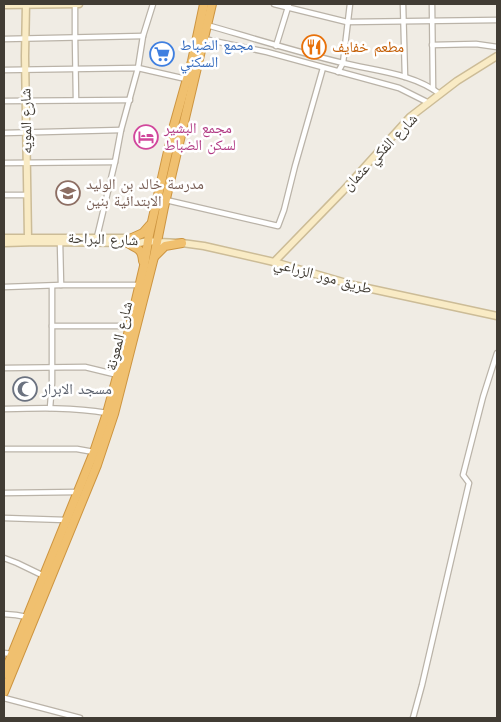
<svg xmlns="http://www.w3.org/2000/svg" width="501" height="722" viewBox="0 0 501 722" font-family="'Work Sans','Noto Naskh Arabic',sans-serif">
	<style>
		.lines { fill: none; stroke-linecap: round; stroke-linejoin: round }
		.street-casing { stroke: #bab3a8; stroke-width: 7 }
		.secondary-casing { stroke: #ccbc97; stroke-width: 9 }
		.highway-casing { stroke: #cd9541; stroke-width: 10 }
		.street { stroke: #fff; stroke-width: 4.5 }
		.secondary { stroke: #f9ebc5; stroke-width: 6 }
		.highway { stroke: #f0c06f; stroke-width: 8 }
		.labels { text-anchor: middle; stroke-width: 5; stroke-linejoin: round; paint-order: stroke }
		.shop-label { font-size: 15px; fill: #366cbe; stroke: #fff; text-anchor: start }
		.food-label { font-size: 15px; fill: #c56008; stroke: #fff; text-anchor: start }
		.street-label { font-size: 15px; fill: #413c34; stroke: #fff }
		.hotel-label { font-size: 15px; fill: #b23c85; stroke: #fff; text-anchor: start }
		.education-label { font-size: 15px; fill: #785e54; stroke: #fff; text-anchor: start }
		.worship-label { font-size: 15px; fill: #5b616d; stroke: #fff; text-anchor: start }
	</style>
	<rect width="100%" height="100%" fill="#f0ece4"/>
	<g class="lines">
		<g class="street-casing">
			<g id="street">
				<path d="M75 4V37L76 100"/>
				<path d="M274 4 347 22 497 20"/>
				<path d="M403 4 405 77"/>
				<path d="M432 4 433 89"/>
				<path d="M207 25C252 38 297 52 343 63 375 71 412 73 440 94"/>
				<path d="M4 39 143 36"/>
				<path d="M204 39 267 52 399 88 429 103"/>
				<path d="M432 45 476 44 497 47"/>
				<path d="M276 46 289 4"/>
				<path d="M4 70 138 68 186 79"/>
				<path d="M338 72 343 63 350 4"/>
				<path d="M4 101 130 100"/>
				<path d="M4 133 121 130"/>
				<path d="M4 163 115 162"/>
				<path d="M4 195H27"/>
				<path d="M166 200 278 226 284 210 295 166 323 68"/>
				<path d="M97 237 115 162 121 130 138 68 143 36 153 4"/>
				<path d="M60 242 61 285"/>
				<path d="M4 287 61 285H139"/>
				<path d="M52 326H129"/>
				<path d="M4 368 85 367 118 375"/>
				<path d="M50 408 52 383V286"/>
				<path d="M4 409C39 408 73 407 107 413"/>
				<path d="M4 449H77L94 452"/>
				<path d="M4 493 77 492"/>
				<path d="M4 518 66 520"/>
				<path d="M4 558 17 563 44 576"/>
				<path d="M4 614 16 615 27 617"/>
				<path d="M4 653 12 654"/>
				<path d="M4 698 80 718"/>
				<path d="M413 718 422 685 469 483 463 475 483 397 497 353"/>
			</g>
		</g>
		<g class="secondary-casing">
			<g id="secondary">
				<path d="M26 4 25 56 28 238"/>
				<path d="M4 5 79 4"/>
				<path d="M4 238H135"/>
				<path d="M4 243 38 242 139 243 148 241 157 242 182 243 204 246 274 262 353 285 497 316"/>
				<path d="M274 262 342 192 410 117 457 81 497 56"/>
			</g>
		</g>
		<g class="highway-casing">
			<g id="highway">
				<path d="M132 238 143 233 150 225"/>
				<path d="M126 242C136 249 142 247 143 261"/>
				<path d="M155 256 165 246 182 243"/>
				<path d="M4 674 94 452 107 413 124 351 144 266 149 235 174 125 192 61 204 4"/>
				<path d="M4 692 97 465 114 414 154 257 164 207 212 4"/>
			</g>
		</g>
		<use href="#street" class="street"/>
		<use href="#secondary" class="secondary"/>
		<use href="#highway" class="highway"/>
	</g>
	<defs>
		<g id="restaurant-ring" transform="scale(1.25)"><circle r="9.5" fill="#fff" stroke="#e8710a" stroke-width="1.5"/><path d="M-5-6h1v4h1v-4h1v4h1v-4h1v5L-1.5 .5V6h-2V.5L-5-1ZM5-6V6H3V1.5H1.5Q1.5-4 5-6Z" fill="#e8710a"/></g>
		<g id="supermarket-ring" transform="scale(1.25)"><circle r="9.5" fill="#fff" stroke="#3f7fe0" stroke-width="1.5"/><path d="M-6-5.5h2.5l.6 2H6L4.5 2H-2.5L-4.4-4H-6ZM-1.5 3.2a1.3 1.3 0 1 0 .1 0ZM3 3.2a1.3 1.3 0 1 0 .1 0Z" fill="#3f7fe0"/></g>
		<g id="hotel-ring" transform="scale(1.25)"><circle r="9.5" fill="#fff" stroke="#d1479c" stroke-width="1.5"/><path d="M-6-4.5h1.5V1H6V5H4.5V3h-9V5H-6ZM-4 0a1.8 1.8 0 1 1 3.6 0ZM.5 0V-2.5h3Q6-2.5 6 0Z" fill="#d1479c"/></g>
		<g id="school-ring" transform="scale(1.25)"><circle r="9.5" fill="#fff" stroke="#8d6e63" stroke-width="1.5"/><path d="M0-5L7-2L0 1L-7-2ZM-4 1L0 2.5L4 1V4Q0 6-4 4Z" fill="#8d6e63"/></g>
		<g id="mosque-ring" transform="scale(1.25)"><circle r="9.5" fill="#fff" stroke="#6b7280" stroke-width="1.5"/><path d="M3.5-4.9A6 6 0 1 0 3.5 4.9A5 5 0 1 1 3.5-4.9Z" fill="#6b7280"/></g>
	</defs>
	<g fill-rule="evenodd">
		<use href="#restaurant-ring" x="314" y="47"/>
		<use href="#supermarket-ring" x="162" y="54"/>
		<use href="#hotel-ring" x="146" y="137"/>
		<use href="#school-ring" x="68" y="193"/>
		<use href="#mosque-ring" x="25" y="389"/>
	</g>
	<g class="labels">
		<g class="shop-label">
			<text x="180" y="50">مجمع الضباط<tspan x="180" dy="17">السكني</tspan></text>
		</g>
		<g class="food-label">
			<text x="332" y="52">مطعم خفايف</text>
		</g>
		<g class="street-label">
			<text transform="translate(26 121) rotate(-91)" y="5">شارع المويه</text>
			<text transform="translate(380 152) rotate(-46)" y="5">شارع الفكي عثمان</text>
			<text transform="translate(103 239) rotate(2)" y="5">شارع البراحة</text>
			<text transform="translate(323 276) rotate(15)" y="5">طريق مور الزراعي</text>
			<text transform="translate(119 336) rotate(-76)" y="5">شارع المعونة</text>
		</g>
		<g class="hotel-label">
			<text x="164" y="133">مجمع البشير<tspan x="164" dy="17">لسكن الضباط</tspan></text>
		</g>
		<g class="education-label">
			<text x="86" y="189">مدرسة خالد بن الوليد<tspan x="86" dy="17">الابتدائية بنين</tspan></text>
		</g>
		<g class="worship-label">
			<text x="42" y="394">مسجد الابرار</text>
		</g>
	</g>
	<rect width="501" height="722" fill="none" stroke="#413c34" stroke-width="10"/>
</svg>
